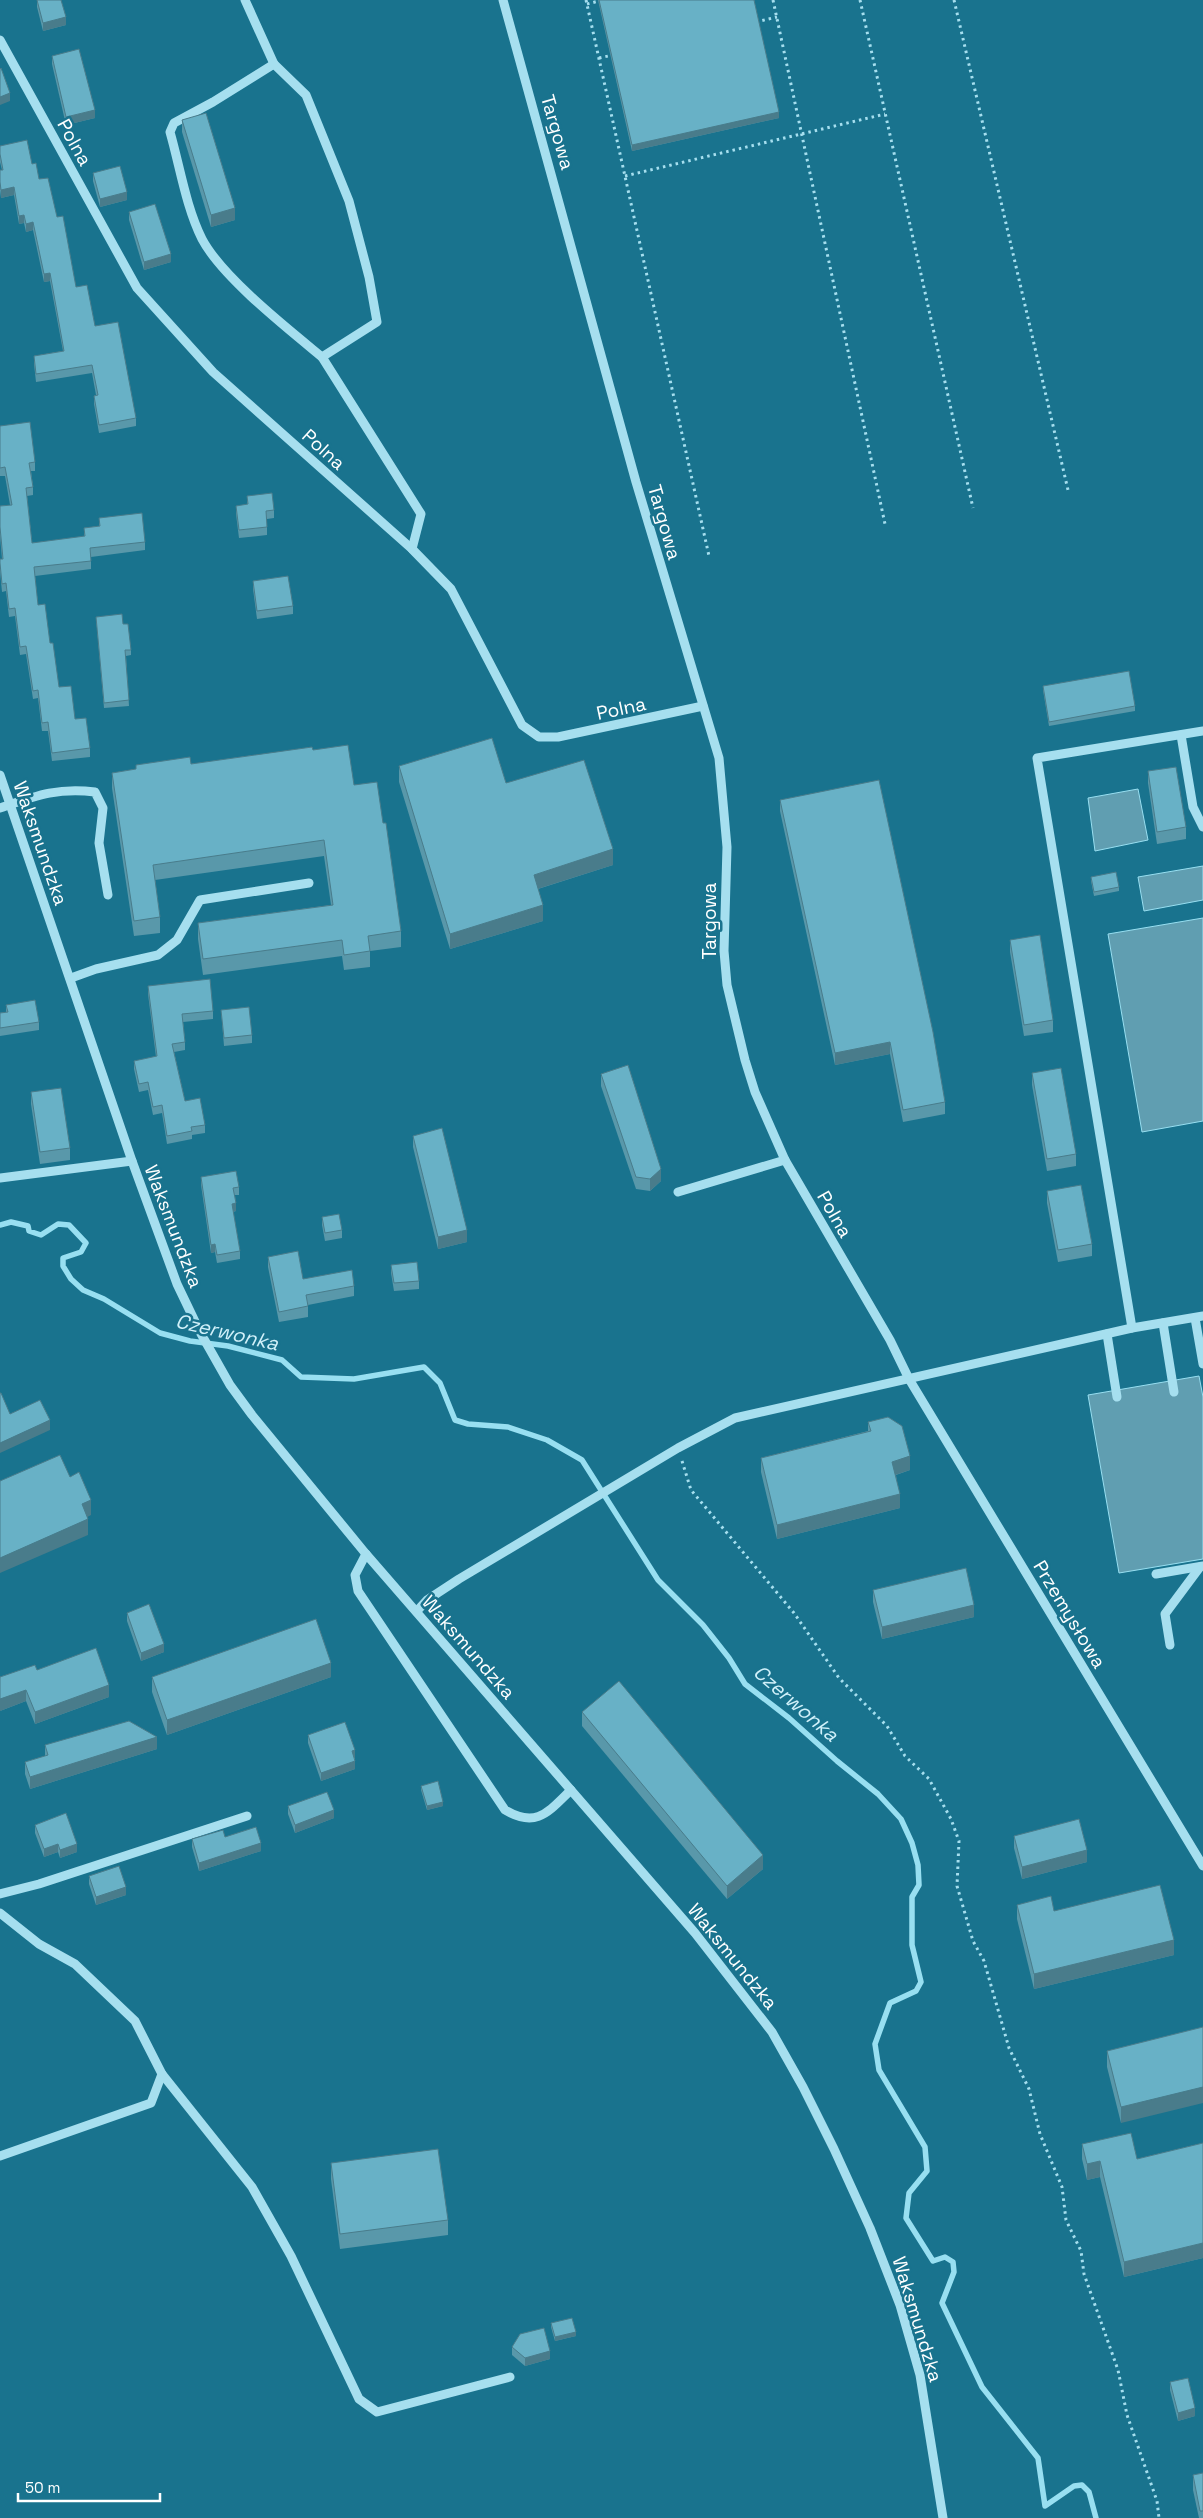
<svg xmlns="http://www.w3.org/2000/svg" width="1203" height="2518" viewBox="0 0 1203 2518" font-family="'Space Grotesk',sans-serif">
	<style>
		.water { fill: #609eb1; stroke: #98dff1 }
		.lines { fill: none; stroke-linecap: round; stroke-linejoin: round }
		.stream { stroke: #98dff1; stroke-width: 5.5 }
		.path { stroke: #a6dfef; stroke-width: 3; stroke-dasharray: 2.5 4; stroke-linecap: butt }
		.minor { stroke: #a6dfef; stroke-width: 9 }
		.wall { fill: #5998aa }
		.shaded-wall { fill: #497c8b }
		.building { fill: #68b1c6; stroke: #497c8b }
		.labels { text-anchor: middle; stroke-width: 5; stroke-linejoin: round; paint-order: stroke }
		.street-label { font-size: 19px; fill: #fff; stroke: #19738e }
		.water-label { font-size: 20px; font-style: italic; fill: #d1f1fa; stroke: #19738e }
	</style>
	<rect width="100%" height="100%" fill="#19738e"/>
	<g class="water">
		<path d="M1138 789 1148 840 1095 851 1088 798Z"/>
		<path d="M1203 866V900L1144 911 1138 877Z"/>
		<path d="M1203 918V1121L1142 1132 1108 934Z"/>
		<path d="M1199 1376 1203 1397V1559L1119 1573 1088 1395Z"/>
	</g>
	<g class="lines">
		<path class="stream" d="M0 1225 11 1222 28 1226 29 1231 41 1235 58 1224 69 1225 86 1243 81 1252 63 1258V1266L71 1279 83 1290 104 1299 160 1333 190 1341 228 1346 282 1360 301 1377 354 1379 424 1367 440 1383 455 1420 468 1424 508 1427 547 1440 582 1460 658 1580 703 1625 729 1658 745 1684 789 1718 837 1761 878 1794 901 1819 912 1843 918 1865 919 1885 912 1897V1945L921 1982 916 1991 890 2003 875 2044 879 2070 925 2147 927 2171 909 2193 906 2218 933 2261 945 2257 953 2262 954 2272 942 2303 982 2387 1038 2458 1045 2506 1074 2486 1082 2485 1089 2492 1096 2518"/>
		<g class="path">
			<path d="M586 0 709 556"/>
			<path d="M773 0 885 524"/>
			<path d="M860 0 973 508"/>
			<path d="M954 0 1068 490"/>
			<path d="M587 4 599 1"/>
			<path d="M756 22 777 17"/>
			<path d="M599 58 613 55"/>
			<path d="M625 176 885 114"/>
			<path d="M682 1461 691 1490 794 1613 839 1678 887 1726 905 1756 929 1779 951 1819 959 1841 957 1886 973 1941 984 1961 1009 2048 1029 2089 1040 2134 1062 2187 1066 2220 1081 2251 1084 2274 1118 2370 1127 2415 1157 2501 1159 2518"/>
		</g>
		<g class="minor">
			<path d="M245 0 274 64 306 95 349 201 369 277 377 322 322 357 421 514 412 549"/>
			<path d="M503 0 636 482 719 758 727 847 724 951 727 985 745 1060 755 1092 785 1160 890 1340 909 1379 1203 1866"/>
			<path d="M0 40 137 288 213 372 412 549 451 589 522 725 539 737H558L703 706"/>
			<path d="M274 64 213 102 174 123 170 132C180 167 186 207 202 239 222 277 288 329 322 357"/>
			<path d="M1181 735 1193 807 1203 827"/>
			<path d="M0 775 132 1161 177 1284 200 1332 230 1385 252 1415 366 1554 695 1933 772 2032 803 2087 834 2149 870 2228 900 2305 920 2375 943 2518"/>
			<path d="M0 808C35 796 58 787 95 792L103 808 99 843 108 895"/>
			<path d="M71 978 96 969 158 955 177 940 200 900 309 883"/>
			<path d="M0 1178 132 1161"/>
			<path d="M678 1192 785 1160"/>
			<path d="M1195 1318 1203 1364"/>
			<path d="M1163 1323 1174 1392"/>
			<path d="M1132 1328 1037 758 1203 731"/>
			<path d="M1107 1334 1117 1397"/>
			<path d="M366 1554 355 1575 358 1591 505 1810C537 1829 549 1811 571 1790"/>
			<path d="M1156 1574 1203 1566"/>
			<path d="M417 1611 427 1600 459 1579 678 1448 735 1418 1132 1328 1203 1316"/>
			<path d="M1170 1645 1165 1614 1200 1567"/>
			<path d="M0 1894 39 1884 247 1816"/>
			<path d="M0 1913 39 1944 75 1964 135 2021 162 2074 151 2103 0 2156"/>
			<path d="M162 2074 252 2187 291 2256 359 2399 377 2412 510 2377"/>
		</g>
	</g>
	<g class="wall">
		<path d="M37 0 66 25 43 31 37 7Z"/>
		<path d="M598 0H754L779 118 632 151Z"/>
		<path d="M52 56 95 118 66 125 52 64Z"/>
		<path d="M182 120 235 220 211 227 182 132Z"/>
		<path d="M0 146 32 164 57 217 76 287 95 326 136 418V426L99 433 94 404V396L96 395 92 373 36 382 34 364V356L63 351 50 281 44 282 33 230 26 232 24 223 19 224 14 195 1 198 0 190V170H2L0 162Z"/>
		<path d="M93 173 127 200 100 207 93 181Z"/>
		<path d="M129 212 171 262 144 270 129 220Z"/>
		<path d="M0 426 35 462V471H31L33 487V495L27 496 32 543 84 537V528L99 526V518L145 542V550L91 557V569L35 576 38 605 50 643 59 687 90 748V757L52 761 48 731H42L38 698 33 699 26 654 20 655 15 616 9 617 6 591 2 592 0 571V559H2L0 536V506L10 505 5 476H0Z"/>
		<path d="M247 496 274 510V518L267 519V535L239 538 236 514V506L247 505Z"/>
		<path d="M253 581 293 606V614L257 619 253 589Z"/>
		<path d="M96 617 123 624 131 650V655L126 656 129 706 104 708Z"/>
		<path d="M1043 686 1135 706V711L1049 726 1043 690Z"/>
		<path d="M313 750 354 785 383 823 401 931V947L370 951V967L344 970 342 956 203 975 198 939V923L331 905 324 856 155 880 160 917V933L134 936 112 788V773L136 769V765L191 764Z"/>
		<path d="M399 766 506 783 613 865 538 889 543 921 450 949 399 782Z"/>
		<path d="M1148 771 1186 827V839L1157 844 1148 783Z"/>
		<path d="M780 800 945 1102V1114L903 1122 890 1054 835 1065 780 811Z"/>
		<path d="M1091 877 1119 887V891L1094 896 1091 881Z"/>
		<path d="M1010 940 1053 1020V1032L1024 1036 1010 952Z"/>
		<path d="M148 986 213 1011V1019L183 1022 185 1042V1050L174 1052 185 1101 205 1125V1133L192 1135V1139L167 1144 162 1113 153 1115 148 1090 139 1092 134 1069V1061L156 1057 148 994Z"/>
		<path d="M6 1005 39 1022V1030L0 1036V1013L6 1012Z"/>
		<path d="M221 1010 252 1035V1043L224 1046Z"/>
		<path d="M1032 1073 1076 1154V1166L1047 1171 1032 1085Z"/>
		<path d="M601 1074 661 1181 650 1191 636 1189 601 1086Z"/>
		<path d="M31 1092 70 1148V1160L40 1164 31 1104Z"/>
		<path d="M413 1136 467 1242 438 1249 413 1147Z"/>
		<path d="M201 1177 239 1187V1195H235L236 1211 233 1212 240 1251V1259L217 1263 215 1252 211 1253 201 1185Z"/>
		<path d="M1047 1191 1092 1244V1256L1058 1262 1047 1203Z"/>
		<path d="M322 1217 342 1230V1238L325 1241 322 1225Z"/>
		<path d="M268 1257 303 1279 354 1286V1296L308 1305V1317L279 1322 268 1267Z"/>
		<path d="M391 1265 419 1281V1289L394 1291 391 1273Z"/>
		<path d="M868 1422 910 1470 896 1475 900 1508 777 1539 761 1472V1458L868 1431Z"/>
		<path d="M873 1590 974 1617 882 1639 873 1602Z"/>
		<path d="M127 1613 164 1652 141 1661 127 1621Z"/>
		<path d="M37 1670 109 1697 35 1724 26 1701 0 1711Z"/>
		<path d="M152 1677H331L167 1735 152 1692Z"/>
		<path d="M582 1712 763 1869 727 1899 582 1726Z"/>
		<path d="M308 1735 355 1758V1769L321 1781 308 1743Z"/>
		<path d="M45 1745 157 1749 30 1789 25 1774V1762L45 1756Z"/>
		<path d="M421 1786 443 1806 427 1810 421 1790Z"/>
		<path d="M288 1806 334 1818 295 1833 288 1814Z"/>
		<path d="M35 1825 77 1852 60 1858 58 1852 44 1857 35 1833Z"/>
		<path d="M1014 1836 1087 1862 1022 1879 1014 1848Z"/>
		<path d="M225 1837 261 1851 199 1871 192 1847V1839Z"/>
		<path d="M89 1876 126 1895 96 1905 89 1884Z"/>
		<path d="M1017 1905 1054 1911 1174 1955 1034 1989 1017 1919Z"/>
		<path d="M1203 2027 1121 2123 1107 2067V2051Z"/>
		<path d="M1203 2143V2258L1124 2277 1100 2177 1087 2180 1082 2159V2144L1137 2159Z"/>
		<path d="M331 2163 448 2220V2235L340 2249 331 2179Z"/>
		<path d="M551 2323 576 2336 555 2341 551 2327Z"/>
		<path d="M512 2347 550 2359 525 2366 512 2355Z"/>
		<path d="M1170 2382 1195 2416 1178 2421 1170 2390Z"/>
		<path d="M1203 2473V2518H1199L1193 2490V2475Z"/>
	</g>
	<g class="shaded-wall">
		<path d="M66 17V25L43 31V23Z"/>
		<path d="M10 93V101L0 105V97Z"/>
		<path d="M95 110V118L66 125V117Z"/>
		<path d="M779 112V118L632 151V145Z"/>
		<path d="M14 187V195L1 198V190Z"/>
		<path d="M127 192V200L100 207V199Z"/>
		<path d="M235 208V220L211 227V215Z"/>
		<path d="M24 215V223L19 224V216Z"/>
		<path d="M33 222V230L26 232V224Z"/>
		<path d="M171 254V262L144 270V262Z"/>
		<path d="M50 273V281L44 282V274Z"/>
		<path d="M613 849V865L534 890V875Z"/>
		<path d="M543 905V921L450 949V934Z"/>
		<path d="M890 1042V1054L835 1065V1053Z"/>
		<path d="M661 1169V1181L650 1191V1179Z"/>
		<path d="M236 1203V1211L232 1212V1204Z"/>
		<path d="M467 1230V1242L438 1249V1237Z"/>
		<path d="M215 1244V1252L211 1253V1245Z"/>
		<path d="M50 1420V1430L0 1453V1443Z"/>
		<path d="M910 1456V1470L892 1476V1462Z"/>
		<path d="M900 1494V1508L777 1539V1525Z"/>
		<path d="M91 1500V1515L82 1520V1504Z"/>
		<path d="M88 1519V1535L0 1573V1558Z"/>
		<path d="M974 1605V1617L882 1639V1627Z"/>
		<path d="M164 1644V1652L141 1661V1653Z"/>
		<path d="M331 1663V1677L167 1735V1720Z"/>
		<path d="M109 1685V1697L35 1724V1712Z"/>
		<path d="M26 1690V1701L0 1711V1699Z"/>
		<path d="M157 1737V1749L30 1789V1777Z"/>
		<path d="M355 1750V1758L352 1759V1751Z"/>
		<path d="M355 1761V1769L321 1781V1773Z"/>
		<path d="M443 1802V1806L427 1810V1806Z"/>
		<path d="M334 1810V1818L295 1833V1825Z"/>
		<path d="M261 1843V1851L199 1871V1863Z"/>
		<path d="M58 1844V1852L44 1857V1849Z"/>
		<path d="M77 1844V1852L60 1858V1850Z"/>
		<path d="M1087 1850V1862L1022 1879V1867Z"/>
		<path d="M763 1855V1869L727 1899V1886Z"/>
		<path d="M126 1887V1895L96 1905V1897Z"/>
		<path d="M1174 1940V1955L1034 1989V1974Z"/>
		<path d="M1203 2087V2103L1121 2123V2107Z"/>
		<path d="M1100 2161V2177L1087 2180V2164Z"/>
		<path d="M1203 2243V2258L1124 2277V2262Z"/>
		<path d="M576 2332V2336L555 2341V2337Z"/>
		<path d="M550 2351V2359L525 2366V2358Z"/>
		<path d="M1195 2408V2416L1178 2421V2413Z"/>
	</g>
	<g class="building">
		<path d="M37 0H61L66 17 43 23Z"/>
		<path d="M599 0H754L779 112 632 145Z"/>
		<path d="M79 49 95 110 66 117 52 56Z"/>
		<path d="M1 68 10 93 0 97V69Z"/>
		<path d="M206 113 235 208 211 215 182 120Z"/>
		<path d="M27 140 32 164 36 163 39 179 48 178 57 217 63 216 76 287 87 285 95 326 118 322 136 418 99 425 94 396 98 395 92 365 36 374 34 356 64 351 50 273 44 274 33 222 26 224 24 215 19 216 14 187 1 190 0 182V170H3L0 154V146Z"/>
		<path d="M120 166 127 192 100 199 93 173Z"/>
		<path d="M155 204 171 254 144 262 129 212Z"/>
		<path d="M30 422 35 462 29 463 33 487 26 488 32 543 85 536 84 528 100 526 99 518 142 513 145 542 90 548 91 561 34 567 38 605 45 604 50 643H53L59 687 71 686 75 719 86 718 90 748 52 753 48 722 42 723 38 690 33 691 26 646 20 647 15 608 9 609 6 583 2 584 0 563V559H3L0 527V506L12 505 5 467 0 468V426Z"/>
		<path d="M272 493 274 510 266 511 267 527 239 530 236 506 248 504 247 496Z"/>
		<path d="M288 576 293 606 257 611 253 581Z"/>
		<path d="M122 614 123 624H128L131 650H125L129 700 104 703 96 617Z"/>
		<path d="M1129 671 1135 706 1049 722 1043 686Z"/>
		<path d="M492 738 506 783 584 760 613 849 534 875 543 905 450 934 399 766Z"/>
		<path d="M348 745 354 785 377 782 383 823H386L401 931 368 936 370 951 344 955 342 940 203 959 198 923 333 905 324 840 153 865 160 917 134 921 112 773 136 769V765L190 757 191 764 312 747 313 750Z"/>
		<path d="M1176 767 1186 827 1157 832 1148 771Z"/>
		<path d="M879 780 933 1032 945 1102 903 1110 890 1042 835 1053 780 800Z"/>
		<path d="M1116 872 1119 887 1094 892 1091 877Z"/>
		<path d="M1040 935 1053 1020 1024 1025 1010 940Z"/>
		<path d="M210 979 213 1011 182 1014 185 1042 172 1044 185 1101 200 1098 205 1125 191 1127 192 1131 167 1136 162 1105 153 1107 148 1082 139 1084 134 1061 157 1056 148 986Z"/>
		<path d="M35 1000 39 1022 0 1028V1013L8 1012 6 1005Z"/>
		<path d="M249 1007 252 1035 224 1038 221 1010Z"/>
		<path d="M628 1065 661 1169 650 1179 636 1177 601 1074Z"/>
		<path d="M1061 1068 1076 1154 1047 1159 1032 1073Z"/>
		<path d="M61 1088 70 1148 40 1152 31 1092Z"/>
		<path d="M442 1128 467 1230 438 1237 413 1136Z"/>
		<path d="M236 1171 239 1187 233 1188 236 1203 232 1204 240 1251 217 1255 215 1244 211 1245 201 1177Z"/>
		<path d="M1081 1185 1092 1244 1058 1250 1047 1191Z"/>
		<path d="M339 1214 342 1230 325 1233 322 1217Z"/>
		<path d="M298 1251 303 1279 352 1270 354 1286 306 1295 308 1306 279 1312 268 1257Z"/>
		<path d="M417 1262 419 1281 394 1283 391 1265Z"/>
		<path d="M0 1393H1L10 1414 40 1400 50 1420 0 1443Z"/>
		<path d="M888 1417 902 1426 910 1456 892 1462 900 1494 777 1525 761 1458 871 1431 868 1422Z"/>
		<path d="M60 1455 70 1477 79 1472 91 1500 82 1504 88 1519 0 1558V1481Z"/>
		<path d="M966 1568 974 1605 882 1627 873 1590Z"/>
		<path d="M149 1604 164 1644 141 1653 127 1613Z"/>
		<path d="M316 1619 331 1663 167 1720 152 1677Z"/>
		<path d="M96 1648 109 1685 35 1712 26 1690 0 1699V1677L35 1665 37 1670Z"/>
		<path d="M619 1681 763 1855 727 1886 582 1712Z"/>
		<path d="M129 1721 157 1737 30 1777 25 1762 48 1755 45 1745Z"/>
		<path d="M345 1722 355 1750 352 1751 355 1761 321 1773 308 1735Z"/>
		<path d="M438 1781 443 1802 427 1806 421 1786Z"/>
		<path d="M327 1792 334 1810 295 1825 288 1806Z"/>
		<path d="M66 1813 77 1844 60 1850 58 1844 44 1849 35 1825Z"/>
		<path d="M1079 1819 1087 1850 1022 1867 1014 1836Z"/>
		<path d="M256 1827 261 1843 199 1863 192 1839 223 1830 225 1837Z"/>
		<path d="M119 1866 126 1887 96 1897 89 1876Z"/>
		<path d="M1160 1885 1174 1940 1034 1974 1017 1905 1051 1896 1054 1911Z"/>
		<path d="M1203 2027V2087L1121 2107 1107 2051Z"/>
		<path d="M1131 2133 1137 2159 1203 2143V2243L1124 2262 1100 2161 1087 2164 1082 2144Z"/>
		<path d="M438 2149 448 2220 340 2234 331 2163Z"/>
		<path d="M572 2318 576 2332 555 2337 551 2323Z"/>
		<path d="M544 2328 550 2351 525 2358 512 2347 520 2334Z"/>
		<path d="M1188 2378 1195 2408 1178 2413 1170 2382Z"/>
		<path d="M1203 2473V2511H1200L1193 2475Z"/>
	</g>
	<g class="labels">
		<g class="street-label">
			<text transform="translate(558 132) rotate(74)" y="7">Targowa</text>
			<text transform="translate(75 142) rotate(61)" y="7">Polna</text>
			<text transform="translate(324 449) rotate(42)" y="7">Polna</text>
			<text transform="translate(665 522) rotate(74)" y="7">Targowa</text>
			<text transform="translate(621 708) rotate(-12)" y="7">Polna</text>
			<text transform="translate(41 843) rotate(71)" y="7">Waksmundzka</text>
			<text transform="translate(709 921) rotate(-90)" y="7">Targowa</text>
			<text transform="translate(835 1214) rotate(60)" y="7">Polna</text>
			<text transform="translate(174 1226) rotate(69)" y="7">Waksmundzka</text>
			<text transform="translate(1070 1614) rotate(59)" y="7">Przemysłowa</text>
			<text transform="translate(469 1647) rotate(49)" y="7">Waksmundzka</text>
			<text transform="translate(733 1956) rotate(51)" y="7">Waksmundzka</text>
			<text transform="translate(918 2319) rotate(73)" y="7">Waksmundzka</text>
		</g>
		<g class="water-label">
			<text transform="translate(227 1332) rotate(13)" y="7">Czerwonka</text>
			<text transform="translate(796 1703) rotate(41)" y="7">Czerwonka</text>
		</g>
	</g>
	<path d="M18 2493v8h142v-8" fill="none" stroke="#ffffff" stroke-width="2.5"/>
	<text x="25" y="2493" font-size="15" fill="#ffffff" stroke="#19738e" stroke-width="4" paint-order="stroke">50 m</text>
</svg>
